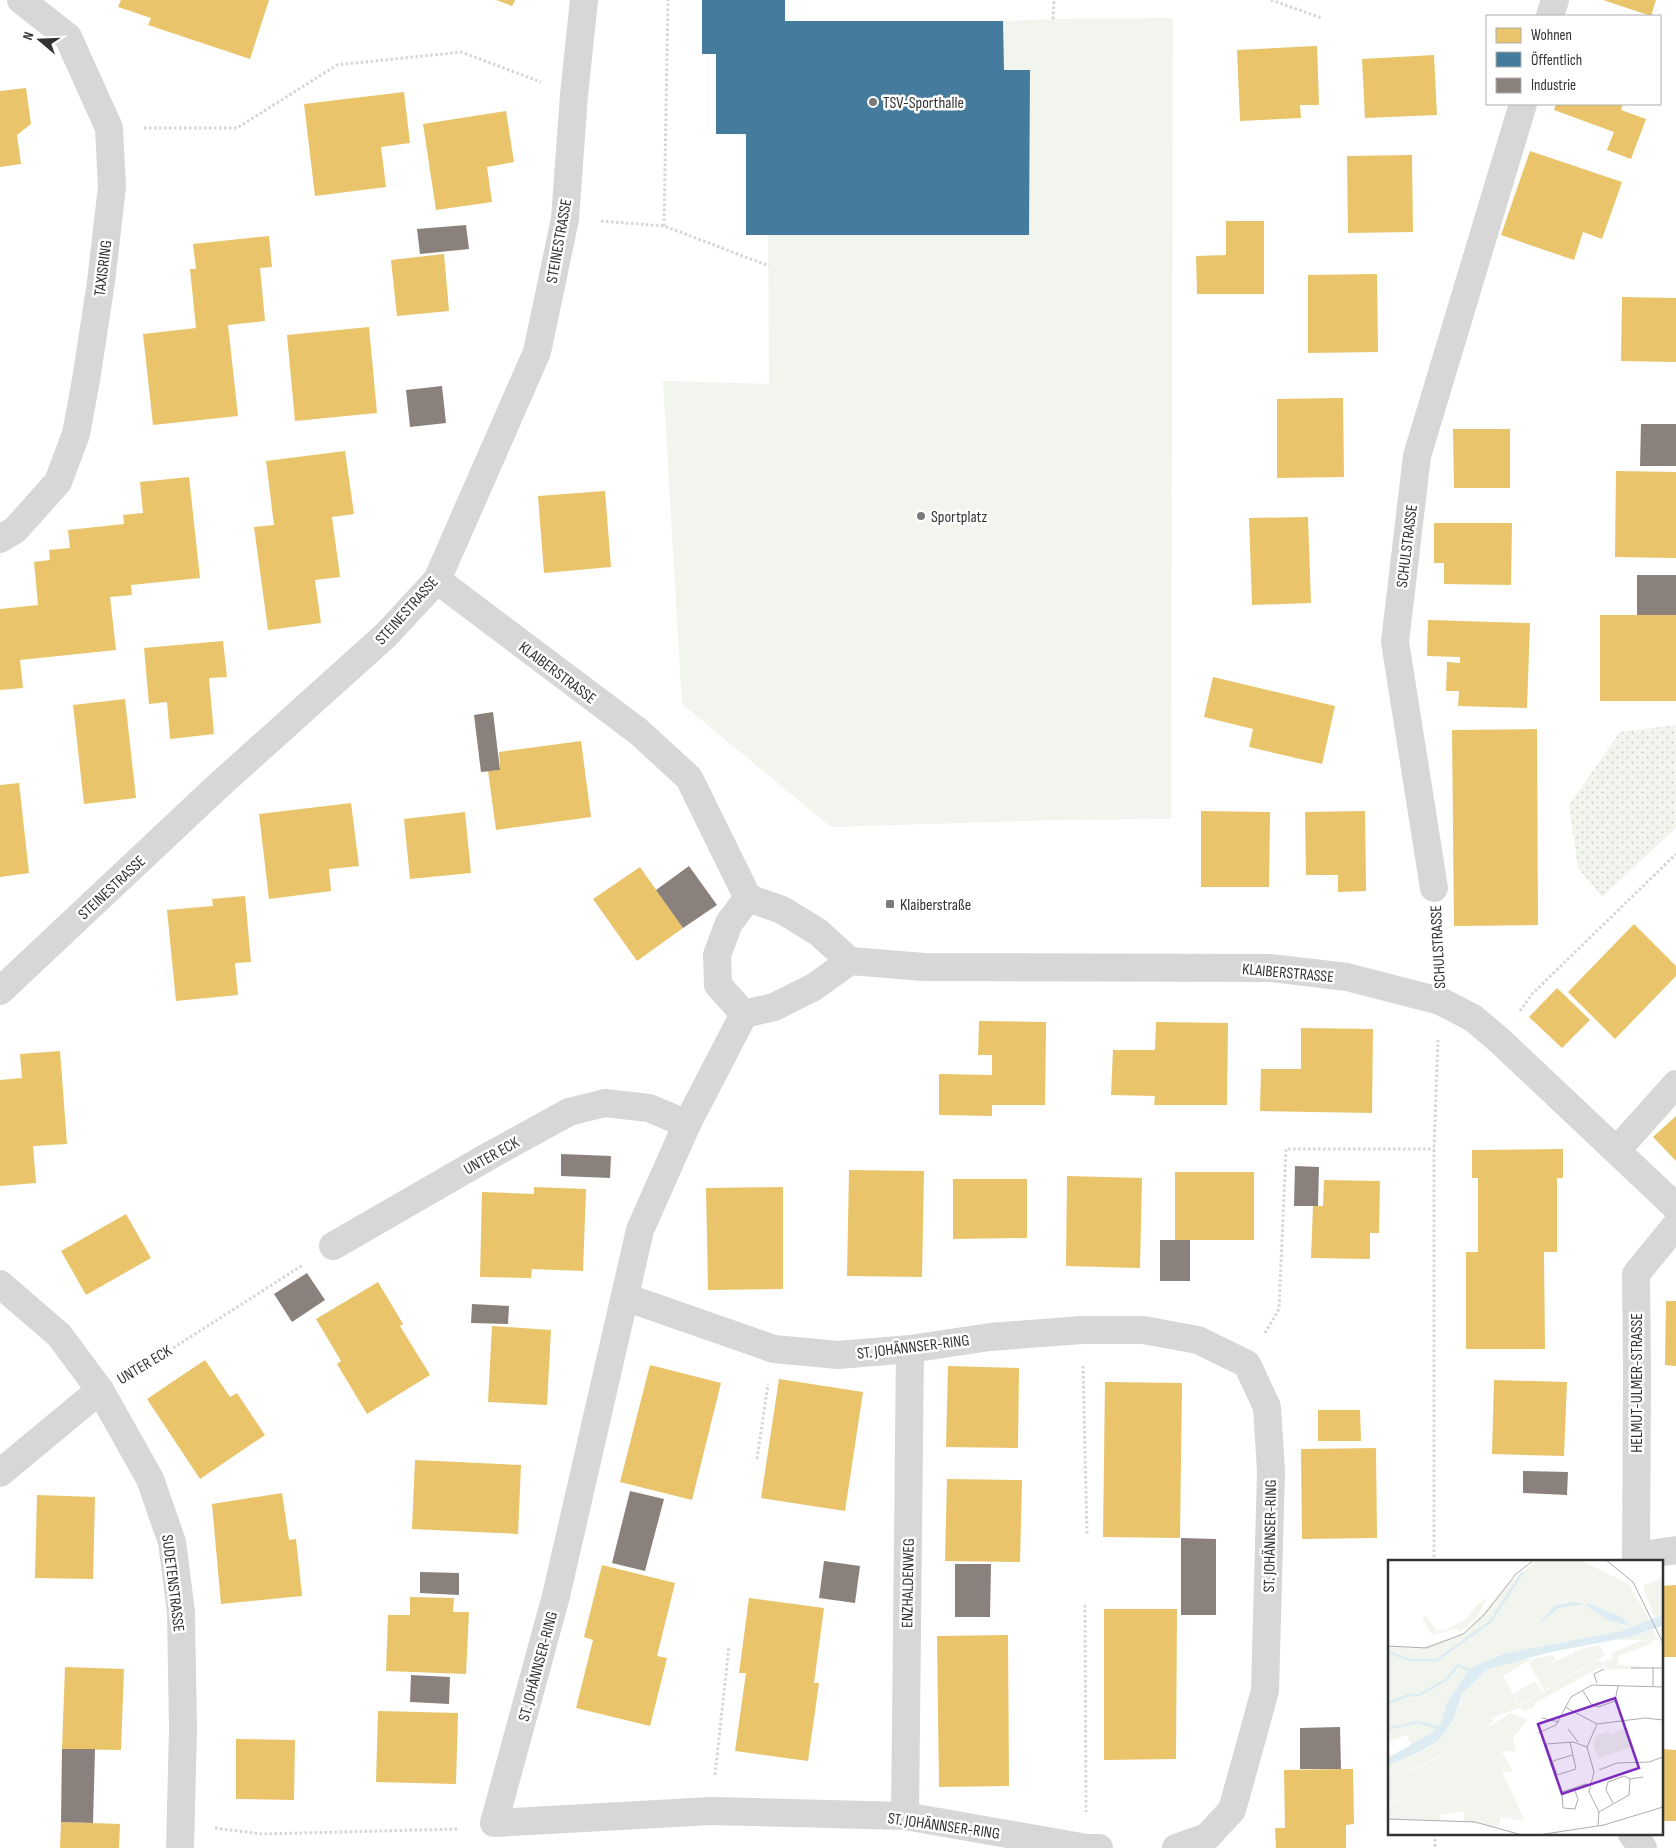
<svg xmlns="http://www.w3.org/2000/svg" width="1676" height="1848" viewBox="0 0 1676 1848" font-family="'Sofia Sans Condensed',sans-serif">
	<style>
		.green { fill: url(#green-dots) }
		.pitch { fill: #f1f5ed }
		.homes { fill: #e9c46a }
		.public { fill: #457b9d }
		.industry { fill: #8a817c }
		.lines { fill: none; stroke-linecap: round; stroke-linejoin: round }
		.path { stroke: #d6d6d6; stroke-width: 3; stroke-dasharray: 2.5 2.5; stroke-linecap: butt }
		.minor { stroke: #d7d7d7; stroke-width: 28 }
		.poi-dot { fill: #7a7a7a; stroke: #fff; stroke-width: 2 }
		.labels { text-anchor: middle; stroke-width: 5; stroke-linejoin: round; paint-order: stroke }
		.poi-label { font-size: 16px; fill: #333; stroke: #fff; text-anchor: start }
		.street-label { font-size: 16px; fill: #333; stroke: #fff }
		.inset-river { fill: none; stroke: #ddebf3; stroke-width: 2.5 }
		.inset-road { fill: none; stroke: #adadad; stroke-width: 1 }
		.view { fill: #7b2cbf; fill-opacity: 0.15; stroke: #7b2cbf; stroke-width: 2.5 }
		.inset-edge { fill: none; stroke: #333; stroke-width: 2.5 }
	</style>
	<defs>
		<pattern id="green-dots" width="8" height="8" patternUnits="userSpaceOnUse" patternTransform="scale(1.25)"><rect width="8" height="8" fill="#f1f5ed"/><path d="M2 2h.1M6 6h.1" fill="none" stroke="#cfd2cc" stroke-width="1.8" stroke-linecap="round"/></pattern>
	</defs>
	<rect width="100%" height="100%" fill="#fff"/>
	<path class="green" d="M1676 725V828L1602 897 1578 868 1569 805 1620 732Z"/>
	<path class="pitch" d="M702 0H785V21H1003L1053 19 1173 18 1171 819 1054 820 831 827 682 704 663 381 769 384 768 235H746V135L716 134V54H702Z"/>
	<g class="homes">
		<path d="M121 0H269L250 59 148 25 151 18 118 7Z"/>
		<path d="M496 0H515L512 6Z"/>
		<path d="M1603 0H1656L1651 16Z"/>
		<path d="M1317 46 1319 105H1300L1301 118 1240 121 1237 50Z"/>
		<path d="M1434 55 1437 115 1365 118 1362 59Z"/>
		<path d="M26 88 31 124 17 135 21 164 0 167V91Z"/>
		<path d="M404 92 410 143 381 147 386 187 315 196 304 104Z"/>
		<path d="M1556 104H1623L1621 110 1646 119 1631 159 1607 150 1614 132 1554 110Z"/>
		<path d="M506 111 514 162 487 167 492 202 436 210 423 124Z"/>
		<path d="M1530 151 1622 182 1602 239 1583 232 1574 260 1501 235Z"/>
		<path d="M1412 155 1413 232 1348 233 1347 156Z"/>
		<path d="M1226 221H1264V294H1197L1196 256 1226 255Z"/>
		<path d="M269 236 272 267 260 268 265 321 228 325 238 416 153 425 143 334 196 328 190 269H196L193 244Z"/>
		<path d="M444 254 449 311 397 316 391 260Z"/>
		<path d="M1377 274 1378 352 1308 353V275Z"/>
		<path d="M1622 297 1676 298V362L1621 361Z"/>
		<path d="M369 327 377 413 295 421 287 335Z"/>
		<path d="M1343 398 1344 477 1277 478V399Z"/>
		<path d="M1453 429H1510V488H1454Z"/>
		<path d="M345 451 354 514 332 517 340 577 315 580 321 623 268 630 254 527 274 525 266 461Z"/>
		<path d="M1616 471 1676 472V558L1615 557Z"/>
		<path d="M189 477 200 578 131 585 132 595 110 597 116 650 20 660 23 688 0 690V609L38 605 34 562 50 560 49 550 70 548 68 530 124 524 123 515 143 513 140 482Z"/>
		<path d="M605 491 611 567 544 573 538 496Z"/>
		<path d="M1308 517 1311 603 1252 605 1249 518Z"/>
		<path d="M1434 523H1512L1511 585 1444 584V563H1434Z"/>
		<rect x="1600" y="615" width="76" height="86"/>
		<path d="M1428 620 1530 623 1527 708 1458 706 1459 691H1446L1447 662 1460 663V657L1427 656Z"/>
		<path d="M223 641 227 677 209 678 214 734 170 739 167 702 149 704 144 648Z"/>
		<path d="M1213 677 1335 706 1322 764 1249 747 1253 729 1204 717Z"/>
		<path d="M125 699 136 798 84 804 73 705Z"/>
		<path d="M1537 729 1538 925 1454 926 1452 730Z"/>
		<path d="M581 741 591 817 496 830 488 771 500 770 499 752Z"/>
		<path d="M19 783 29 873 0 877V785Z"/>
		<path d="M351 803 359 866 329 869 331 891 269 899 259 814Z"/>
		<path d="M1201 811 1270 812 1269 887H1201Z"/>
		<path d="M1365 811 1366 891 1338 892V875H1306L1305 812Z"/>
		<path d="M465 812 471 873 410 879 404 819Z"/>
		<path d="M640 867 683 928 637 961 593 899Z"/>
		<path d="M245 896 251 962 235 963 238 995 176 1001 167 910 213 906 212 899Z"/>
		<path d="M1634 924 1676 966V976L1615 1039 1568 992Z"/>
		<path d="M1557 988 1590 1020 1562 1048 1529 1017Z"/>
		<path d="M979 1021 1046 1022 1045 1105H992V1116L939 1115V1074L992 1075V1055H978Z"/>
		<path d="M1156 1022 1228 1023 1227 1105H1154L1155 1096 1111 1095 1113 1050H1155Z"/>
		<path d="M1301 1028 1373 1029 1372 1113 1260 1111 1261 1069H1301Z"/>
		<path d="M60 1051 67 1144 33 1146 36 1183 0 1186V1080L22 1078 20 1054Z"/>
		<path d="M1676 1116V1161L1653 1137Z"/>
		<path d="M1563 1149V1178H1557V1252H1544L1545 1349H1466V1252H1478V1178H1472V1150Z"/>
		<path d="M849 1170 924 1171 922 1277 847 1276Z"/>
		<rect x="1175" y="1172" width="79" height="68"/>
		<path d="M1067 1176 1142 1178 1140 1268 1066 1266Z"/>
		<path d="M953 1179H1027V1238L953 1239Z"/>
		<path d="M1324 1180 1380 1181 1379 1233H1370V1259L1311 1258 1313 1206H1323Z"/>
		<path d="M534 1187 586 1189 583 1271 532 1269 531 1278 480 1277 482 1192 534 1194Z"/>
		<path d="M783 1187V1289L708 1290 706 1188Z"/>
		<path d="M126 1214 151 1258 86 1295 61 1251Z"/>
		<path d="M378 1282 403 1324 400 1326 430 1375 367 1414 337 1364 341 1361 316 1319Z"/>
		<path d="M1666 1301H1676V1366L1665 1365Z"/>
		<path d="M492 1326 551 1330 547 1405 488 1402Z"/>
		<path d="M205 1360 230 1397 237 1393 265 1435 200 1479 147 1399Z"/>
		<path d="M650 1365 721 1383 692 1500 620 1482Z"/>
		<path d="M948 1366 1019 1368 1018 1448 946 1447Z"/>
		<path d="M779 1379 863 1392 845 1511 761 1498Z"/>
		<path d="M1494 1380 1567 1382 1564 1456 1492 1454Z"/>
		<path d="M1105 1382 1182 1383 1180 1538 1103 1537Z"/>
		<path d="M1318 1410H1360L1361 1441H1318Z"/>
		<path d="M1376 1448 1377 1538 1302 1539 1301 1449Z"/>
		<path d="M415 1460 521 1465 518 1534 412 1529Z"/>
		<path d="M947 1479 1022 1480 1020 1562 945 1561Z"/>
		<path d="M282 1493 289 1540 296 1539 302 1596 221 1604 212 1504Z"/>
		<path d="M37 1495 95 1497 93 1579 35 1578Z"/>
		<path d="M602 1565 675 1583 657 1656 667 1658 650 1726 576 1708 593 1640 584 1637Z"/>
		<path d="M1676 1585V1657H1662V1586Z"/>
		<path d="M410 1597 454 1598 453 1612H469L466 1674 386 1671 388 1615H410Z"/>
		<path d="M749 1598 824 1608 814 1683H819L808 1761 735 1751 746 1673H739Z"/>
		<path d="M1104 1609H1177L1176 1759 1104 1760Z"/>
		<path d="M1008 1635 1009 1786 939 1787 937 1636Z"/>
		<path d="M65 1667 124 1669 121 1750 62 1749Z"/>
		<path d="M378 1711 458 1713 456 1784 376 1782Z"/>
		<path d="M236 1739 295 1740 294 1800 236 1799Z"/>
		<path d="M1662 1749 1676 1750V1821H1662Z"/>
		<path d="M1341 1769H1353L1354 1824 1346 1825V1848H1276L1275 1828H1285L1284 1770Z"/>
		<path d="M61 1822 120 1824 119 1848H60Z"/>
	</g>
	<path class="public" d="M702 0H785V21H1003L1004 70H1030L1029 235H746V134H716V54H702Z"/>
	<g class="industry">
		<path d="M466 225 469 249 420 254 417 229Z"/>
		<path d="M442 386 446 423 410 427 406 390Z"/>
		<path d="M1641 424H1676V466H1640Z"/>
		<rect x="1637" y="575" width="39" height="40"/>
		<path d="M493 712 500 770 481 772 474 715Z"/>
		<path d="M689 866 717 905 683 928 656 890Z"/>
		<path d="M561 1154 611 1156 610 1178 561 1176Z"/>
		<path d="M1295 1166 1319 1167 1318 1206H1294Z"/>
		<rect x="1160" y="1240" width="30" height="41"/>
		<path d="M307 1273 325 1300 292 1322 274 1294Z"/>
		<path d="M472 1304 509 1306 508 1324 471 1323Z"/>
		<path d="M1523 1471 1568 1472 1567 1495 1523 1493Z"/>
		<path d="M630 1491 664 1499 645 1571 612 1563Z"/>
		<path d="M1181 1538 1216 1539V1615H1181Z"/>
		<path d="M824 1561 860 1566 855 1603 819 1598Z"/>
		<path d="M955 1564H991L990 1617H955Z"/>
		<path d="M420 1572 459 1573V1595L420 1593Z"/>
		<path d="M411 1675 450 1677 449 1704 410 1702Z"/>
		<path d="M1340 1727 1341 1769H1300V1728Z"/>
		<path d="M62 1749H95L93 1823 61 1822Z"/>
	</g>
	<g class="lines">
		<g class="path">
			<path d="M1271 0 1322 18"/>
			<path d="M1053 19 1054 0"/>
			<path d="M144 128H237L337 65 461 52 541 82"/>
			<path d="M601 221 664 226 769 266"/>
			<path d="M664 226 668 0"/>
			<path d="M1436 923 1438 964"/>
			<path d="M1520 1011 1532 994 1676 854"/>
			<path d="M1265 1333 1279 1309 1286 1149H1434"/>
			<path d="M1083 1366 1087 1536"/>
			<path d="M130 1373 159 1357 303 1265"/>
			<path d="M757 1459 768 1384"/>
			<path d="M1434 1562V1149L1438 1040"/>
			<path d="M1085 1605 1086 1812"/>
			<path d="M715 1775 729 1646"/>
			<path d="M215 1828 261 1834 459 1829"/>
			<path d="M1435 1834V1848"/>
		</g>
		<g class="minor">
			<path d="M1550 16 1555 0"/>
			<path d="M0 539 15 530 58 482 76 434 86 380 101 282 112 187 109 128 68 37 21 0"/>
			<path d="M437 580 639 732 689 778 748 898 782 910 818 932 850 961 924 967 1270 968 1347 977 1440 1001 1473 1018 1499 1040 1676 1207"/>
			<path d="M1434 888 1395 642 1417 456 1523 104"/>
			<path d="M0 991 217 787 386 635 437 580 537 352 565 219 574 95 584 0"/>
			<path d="M744 1014 687 1124 640 1230 556 1596 494 1823 711 1811 905 1816 1087 1848H1099"/>
			<path d="M744 1014 718 985 717 955 729 923 748 898"/>
			<path d="M744 1014 774 1007 814 987 850 961"/>
			<path d="M1617 1150 1676 1084"/>
			<path d="M333 1246 489 1156 569 1112 605 1103 649 1108 687 1124"/>
			<path d="M0 1284 59 1335 100 1390 150 1479 172 1542 181 1612 183 1729 180 1848"/>
			<path d="M625 1297 774 1349 838 1355 910 1349 990 1337 1082 1330H1143L1198 1340 1247 1364 1267 1407 1271 1471 1265 1691 1232 1810 1207 1837 1176 1848"/>
			<path d="M0 1473 100 1390"/>
			<path d="M1636 1556 1676 1550"/>
			<path d="M1636 1562 1637 1371 1636 1274 1676 1225"/>
			<path d="M905 1816 910 1349"/>
			<path d="M1632 1834 1643 1848"/>
		</g>
	</g>
	<g class="poi-dot">
		<circle cx="873" cy="102" r="5"/>
		<circle cx="921" cy="516" r="5"/>
		<rect x="885" y="899" width="10" height="10" rx="2.5"/>
	</g>
	<g class="labels">
		<g class="poi-label">
			<text x="883" y="108">TSV-Sporthalle</text>
			<text x="931" y="522">Sportplatz</text>
			<text x="900" y="910">Klaiberstraße</text>
		</g>
		<g class="street-label">
			<text transform="translate(558 241) rotate(-80)" y="6">STEINESTRASSE</text>
			<text transform="translate(102 268) rotate(-83)" y="6">TAXISRING</text>
			<text transform="translate(1406 546) rotate(-83)" y="6">SCHULSTRASSE</text>
			<text transform="translate(406 610) rotate(-48)" y="6">STEINESTRASSE</text>
			<text transform="translate(558 672) rotate(37)" y="6">KLAIBERSTRASSE</text>
			<text transform="translate(111 887) rotate(-43)" y="6">STEINESTRASSE</text>
			<text transform="translate(1437 947) rotate(-93)" y="6">SCHULSTRASSE</text>
			<text transform="translate(1288 972) rotate(5)" y="6">KLAIBERSTRASSE</text>
			<text transform="translate(491 1155) rotate(-29)" y="6">UNTER ECK</text>
			<text transform="translate(913 1346) rotate(-7)" y="6">ST. JOHÄNNSER-RING</text>
			<text transform="translate(144 1364) rotate(-31)" y="6">UNTER ECK</text>
			<text transform="translate(1636 1383) rotate(-90)" y="6">HELMUT-ULMER-STRASSE</text>
			<text transform="translate(1269 1536) rotate(-89)" y="6">ST. JOHÄNNSER-RING</text>
			<text transform="translate(174 1583) rotate(83)" y="6">SUDETENSTRASSE</text>
			<text transform="translate(907 1583) rotate(-89)" y="6">ENZHALDENWEG</text>
			<text transform="translate(537 1666) rotate(-75)" y="6">ST. JOHÄNNSER-RING</text>
			<text transform="translate(944 1825) rotate(8)" y="6">ST. JOHÄNNSER-RING</text>
		</g>
	</g>
	<g transform="translate(1388 1560)">
		<rect width="275" height="275" fill="#fff"/>
		<path d="M149 0H192L237 22 242 26 237 30 244 41 238 46 200 40 166 42 146 65 139 90 115 94 82 108 59 143 54 161 43 173 23 185 19 175 0 181V86L29 89 76 74 121 23ZM275 18V55L266 58 255 25ZM99 38 89 57 73 72 69 69 44 75 34 58 38 56 48 71 57 70 77 60 89 45ZM199 46 204 57 226 73 150 88 156 70 165 55 178 47ZM265 70 270 80H228L242 77ZM264 80 265 83 231 96 229 105 263 107 220 110 216 105 147 143 146 147 135 151 133 147 104 158 105 162 96 169 34 206 0 214 52 187 77 139 75 134 100 109 117 103 145 98 115 116 132 146 210 100 216 102 225 98 222 94 252 81ZM164 95 168 100 146 112 141 103 147 98ZM102 192H114L125 211 114 212 137 261 113 257 110 268 76 261V251L52 255 53 260 0 259V244L30 233Z" fill="#f1f5ed"/>
		<path d="M242 26 262 61 226 73 204 57 199 46 178 47 165 55 156 69 150 88 139 90 146 65 166 42 200 40 238 46 244 41 237 30ZM176 42 201 44 226 54 238 66 229 60H219L197 44H182L163 52ZM75 134 77 139 52 187 0 214 34 207 123 153 140 160 125 177 127 191 102 192 30 233 0 243V205L32 193 51 180 65 160Z" fill="#f1f5ed" fill-rule="evenodd"/>
		<path d="M211 85 217 95 132 145 126 133 147 121 153 131 156 130 146 112 193 89ZM238 167 244 187 210 198 205 184 208 176 221 171 223 175Z" fill="#f1f5ed"/>
		<path d="M183 42 201 44 234 57 243 66 219 60 197 44 171 48 151 64 167 45ZM275 55 274 66 242 77 163 92 100 109 74 134 65 160 51 180 32 192 0 205V198L43 173 54 161 59 143 82 108 115 94 233 71Z" fill="#ddebf3"/>
		<path class="inset-river" d="M0 92 22 100H49L102 62 135 12M0 143 21 135H31L59 119 70 105 81 110M0 169 29 162 49 167"/>
		<path class="inset-road" d="M218 0 245 22 275 83M0 86 38 88 75 74 96 55 128 14 146 0M265 107V126M243 108H275M209 123 206 114 216 109M195 131 203 144 210 147 227 141 230 126M177 147 209 164 257 158 275 160M154 158 171 162M209 164 199 187 206 212 201 232 211 252 210 266M180 169 190 182M150 173 168 165 183 137 204 125 275 127M182 182 188 209 169 215 158 184 185 182 199 187M165 201 184 195M211 210 229 203 261 202 275 197M186 228 190 239 187 249 175 248 174 232 198 224 201 225M225 243 218 230 220 222 236 216 242 219M211 252 241 235 242 219 255 217M0 259 87 262 134 275M150 275 216 265 275 247"/>
		<path class="view" d="M227 138 251 208 174 234 150 164Z"/>
		<rect width="275" height="275" class="inset-edge"/>
	</g>
	<rect x="1486" y="15" width="175" height="90" fill="#ffffff" stroke="#adadad"/>
	<rect x="1496" y="28" width="25" height="15" fill="#e9c46a" stroke="#adadad"/>
	<text x="1531" y="40" font-size="15" fill="#333333">Wohnen</text>
	<rect x="1496" y="52" width="25" height="15" fill="#457b9d" stroke="#adadad"/>
	<text x="1531" y="65" font-size="15" fill="#333333">Öffentlich</text>
	<rect x="1496" y="78" width="25" height="15" fill="#8a817c" stroke="#adadad"/>
	<text x="1531" y="90" font-size="15" fill="#333333">Industrie</text>
	<g transform="translate(40 40) rotate(289)" stroke="#ffffff" stroke-width="4" paint-order="stroke">
	<path d="M0-4L9 19L0 12L-9 19Z" fill="#333333"/>
	<text y="-8" font-size="14" font-weight="bold" text-anchor="middle" fill="#333333">N</text>
	</g>
</svg>
